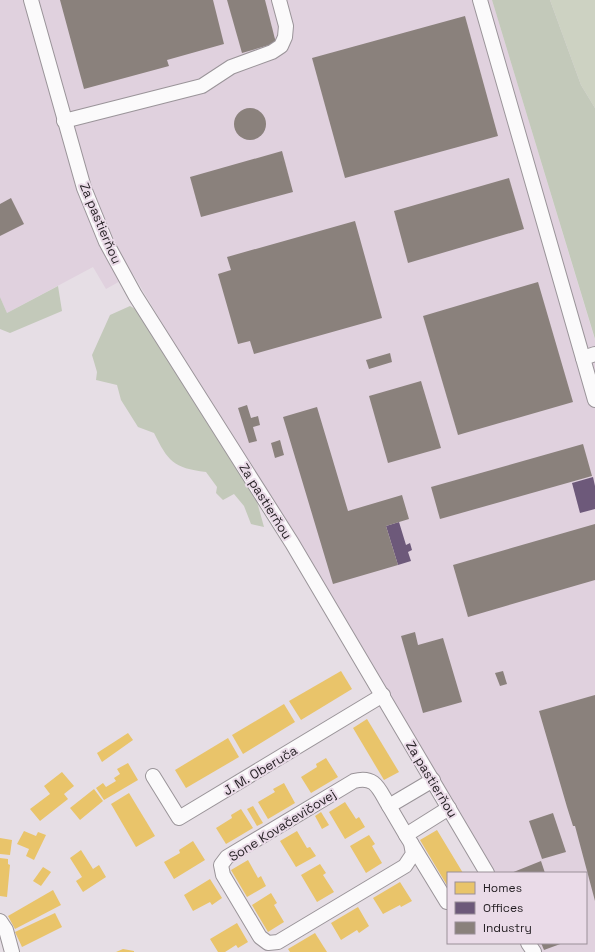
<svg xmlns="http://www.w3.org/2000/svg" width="595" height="952" viewBox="0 0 595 952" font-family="'Space Grotesk',sans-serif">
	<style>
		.built { fill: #e0d1de }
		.green { fill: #cdd2c2 }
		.forest { fill: #c3c9ba }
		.homes { fill: #e9c46a }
		.offices { fill: #6d597a }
		.industry { fill: #8a817c }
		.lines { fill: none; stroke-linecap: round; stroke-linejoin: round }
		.minor-casing { stroke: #9a9499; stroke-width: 16 }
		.minor { stroke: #fbfafb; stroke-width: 14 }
		.labels { text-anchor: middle; stroke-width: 4; stroke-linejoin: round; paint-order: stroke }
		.street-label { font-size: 13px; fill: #221d21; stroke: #eadbe8 }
	</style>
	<rect width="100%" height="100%" fill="#e6dee5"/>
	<path class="built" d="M0 0H492L595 340V952H542L537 943H586V873H495L344 616 175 345 133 274 106 289 93 267 7 313 0 297Z"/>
	<path class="green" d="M550 0H595V108L581 85Z"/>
	<g class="forest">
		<path d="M492 0H550L581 85 595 108V339Z"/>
		<path d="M58 286 62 311 10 333 0 329V297L7 313Z"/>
		<path d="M130 306 137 310 256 498 264 527 251 524 244 506 234 494 223 500 216 493 217 487 206 472C173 468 168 461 154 433L138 427 121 400 117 385 96 380 97 372 92 355 110 315Z"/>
	</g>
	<g class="homes">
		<path d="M341 671 352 689 301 720 289 701Z"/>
		<path d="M284 704 295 722 243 754 232 735Z"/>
		<path d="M367 719 399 772 384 780 353 728Z"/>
		<path d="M128 733 133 740 102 762 97 753Z"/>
		<path d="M228 738 239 757 186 788 175 770Z"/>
		<path d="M326 758 338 777 311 793 301 777 317 767 316 764Z"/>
		<path d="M128 763 138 780 104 800 96 788 103 783 106 787 116 781 114 778 120 774 117 769Z"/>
		<path d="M62 772 74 786 64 794 68 799 40 821 30 809 50 794 44 786Z"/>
		<path d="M284 783 295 803 268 819 258 802 275 792 273 789Z"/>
		<path d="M94 789 103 801 80 820 70 808Z"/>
		<path d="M129 793 155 836 136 847 111 804Z"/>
		<path d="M345 802 356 819 359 817 365 827 345 839 329 812Z"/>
		<path d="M253 806 263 823 257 826 247 809Z"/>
		<path d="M241 809 253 828 226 844 216 828 232 818 231 815Z"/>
		<path d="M321 812 329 825 322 829 315 816Z"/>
		<path d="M437 830 463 873H448V887L420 840Z"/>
		<path d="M24 831 36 836 38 832 46 835 34 860 26 856 29 849 17 844Z"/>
		<path d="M297 831 307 848 310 847 316 856 296 867 280 841Z"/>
		<path d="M369 835 375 844 372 846 382 863 366 873 350 846Z"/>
		<path d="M0 838 12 840 10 855 0 854Z"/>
		<path d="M193 841 205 860 174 879 164 862 180 853 179 850Z"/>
		<path d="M81 850 93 869 99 865 106 877 83 892 76 881 82 877 70 858Z"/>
		<path d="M0 858 8 859V864L10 865 7 897 0 896Z"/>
		<path d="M248 860 258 878 261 876 266 886 247 897 231 870Z"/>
		<path d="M320 864 326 873 323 875 334 892 317 902 301 875Z"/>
		<path d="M43 867 51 872 41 886 33 881Z"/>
		<path d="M210 879 222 898 212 905 210 902 193 911 184 895Z"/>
		<path d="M400 882 412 901 401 907 400 905 383 914 373 898Z"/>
		<path d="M53 890 61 905 15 929 8 916Z"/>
		<path d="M271 893 277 903 274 905 284 922 268 932 252 905Z"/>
		<path d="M358 907 369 926 359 933 357 930 341 940 331 923Z"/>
		<path d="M55 913 62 927 22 947 15 932Z"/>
		<path d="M237 923 248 942 238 948 236 945 225 952H218L210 939Z"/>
		<path d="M315 933 327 952H290L288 949Z"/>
		<path d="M123 949 134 951V952H116Z"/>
	</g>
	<g class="offices">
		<path d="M593 477 595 486V509L580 513 572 483Z"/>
		<path d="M399 522 406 545 410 543 412 550 408 552 411 561 398 565 386 526Z"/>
	</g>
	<g class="industry">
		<path d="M60 0H213L224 44 167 60 169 66 84 89Z"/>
		<path d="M227 0H265L276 43 242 53Z"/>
		<path d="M465 16 498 136 345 178 312 58Z"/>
		<circle cx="250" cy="124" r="16"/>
		<path d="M282 151 293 192 201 217 190 177Z"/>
		<path d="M509 178 524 229 408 263 394 211Z"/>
		<path d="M11 198 24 224 0 236V204Z"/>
		<path d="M355 221 382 318 254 354 250 341 238 344 218 274 231 270 227 257Z"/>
		<path d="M538 282 573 402 458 435 423 316Z"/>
		<path d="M390 353 392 362 369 369 366 360Z"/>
		<path d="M421 381 441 448 388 463 369 396Z"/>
		<path d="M247 405 251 418 258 416 260 425 253 427 257 441 249 443 238 408Z"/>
		<path d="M317 407 348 511 402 495 409 519 386 526 398 565 333 584 283 417Z"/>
		<path d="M280 440 284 455 275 458 271 443Z"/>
		<path d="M583 444 592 476 440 519 431 487Z"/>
		<path d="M595 524V580L468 617 453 565Z"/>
		<path d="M415 632 418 645 443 638 462 702 423 713 401 636Z"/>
		<path d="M503 671 507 684 500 686 495 673Z"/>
		<path d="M595 695V901L575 826H573L567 807 539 711Z"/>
		<path d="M553 813 566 852 542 859 529 821Z"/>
		<path d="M541 861 545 873H511Z"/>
		<path d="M541 943H563L544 950Z"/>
	</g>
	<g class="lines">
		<g class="minor-casing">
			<g id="minor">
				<path d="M31 0 84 188 106 242 135 295 292 543 487 873"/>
				<path d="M480 0 595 400"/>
				<path d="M64 121 202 86 231 67 272 52 281 46 285 37 286 26 279 0"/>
				<path d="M583 358 595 354"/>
				<path d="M153 776 179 818 383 695"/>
				<path d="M433 780 389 806C379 790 376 775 354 781L227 857 221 865 223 875 260 937 268 943 278 942 405 866 413 854 411 843 406 835 449 808"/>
				<path d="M389 806 406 835"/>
				<path d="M411 843 447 902"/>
				<path d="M0 921 6 930 12 952"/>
				<path d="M528 943 534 952"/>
			</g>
		</g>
		<use href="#minor" class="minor"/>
	</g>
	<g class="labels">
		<g class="street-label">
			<text transform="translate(101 223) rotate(67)" y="5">Za pastierňou</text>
			<text transform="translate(266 501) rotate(58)" y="5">Za pastierňou</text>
			<text transform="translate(260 770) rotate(-31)" y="5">J. M. Oberuča</text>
			<text transform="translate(432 779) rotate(59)" y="5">Za pastierňou</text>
			<text transform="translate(282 825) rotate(-32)" y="5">Sone Kovačevičovej</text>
		</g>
	</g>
	<rect x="447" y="872" width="140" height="72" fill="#eadbe8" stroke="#9a8f98"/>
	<rect x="455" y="882" width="20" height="12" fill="#e9c46a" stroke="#9a8f98"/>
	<text x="483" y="892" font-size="12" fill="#221d21">Homes</text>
	<rect x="455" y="902" width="20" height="12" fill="#6d597a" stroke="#9a8f98"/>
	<text x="483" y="912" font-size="12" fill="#221d21">Offices</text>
	<rect x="455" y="922" width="20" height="12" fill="#8a817c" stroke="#9a8f98"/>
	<text x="483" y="932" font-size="12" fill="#221d21">Industry</text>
</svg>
